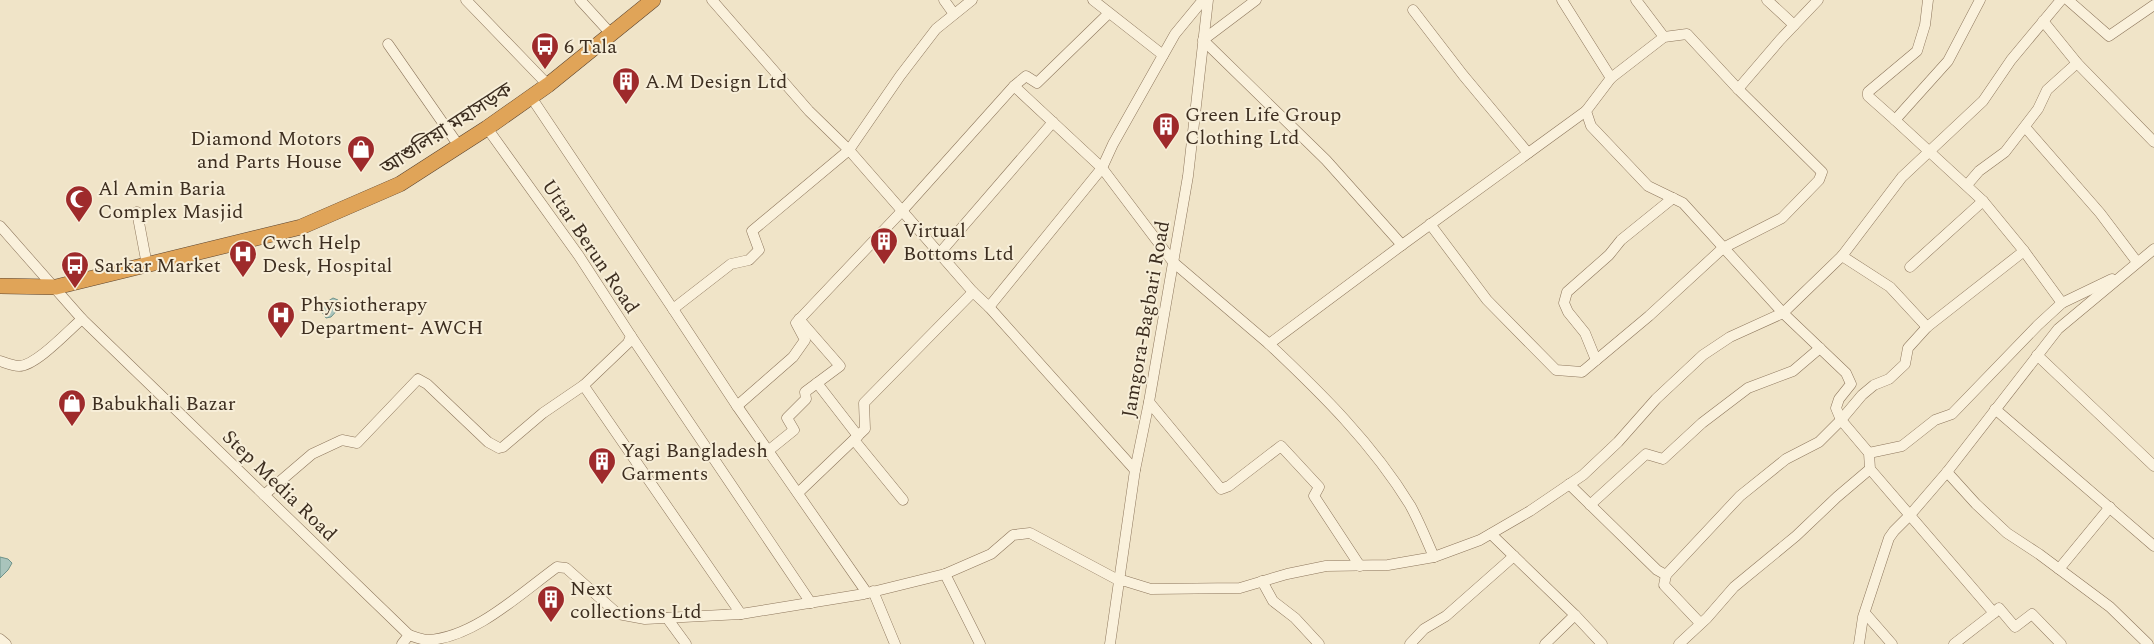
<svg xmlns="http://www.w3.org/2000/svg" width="2154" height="644" viewBox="0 0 2154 644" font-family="Spectral,'Noto Sans Bengali',serif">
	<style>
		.water { fill: #a9c4bc; stroke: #6f938a }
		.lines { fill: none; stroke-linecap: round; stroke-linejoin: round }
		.minor-casing { stroke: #8d765c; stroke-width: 11 }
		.highway-casing { stroke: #5b4430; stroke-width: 16 }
		.minor { stroke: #faf1dc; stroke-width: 10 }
		.highway { stroke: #e0a458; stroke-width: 15 }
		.labels { text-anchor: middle; stroke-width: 4; stroke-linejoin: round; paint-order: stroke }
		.poi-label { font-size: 20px; fill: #3d2e20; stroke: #f7eed8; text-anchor: start }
		.street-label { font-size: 20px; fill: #3d2e20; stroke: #f7eed8 }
	</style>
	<rect width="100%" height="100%" fill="#f0e4c8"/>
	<g class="water">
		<path d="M333 298 338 300 341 306 331 317 326 318 322 312V305Z"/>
		<path d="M0 557 8 559 12 563 8 570 0 578Z"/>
	</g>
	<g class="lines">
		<g class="minor-casing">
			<g id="minor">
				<path d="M466 0 548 85"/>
				<path d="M580 0 612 35"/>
				<path d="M712 0 809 111 849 150 973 292"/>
				<path d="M944 0 954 14"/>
				<path d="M1093 0 1163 55"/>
				<path d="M1256 0 1203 40 1326 160 1402 245 1586 111"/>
				<path d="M1562 0 1611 78 1586 111 1591 126 1648 186 1683 203 1783 313 1846 373 1851 384 1839 399 1836 408 1841 420 1869 453 1870 469 1994 613 1954 644"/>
				<path d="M1636 0 1664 37"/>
				<path d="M1767 0 1794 25"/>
				<path d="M1980 0 1948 61 1895 120 1983 201 2024 251 2062 303"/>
				<path d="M2068 0 2109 36 2154 5"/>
				<path d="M1413 10 1463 75 1528 153"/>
				<path d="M2043 21 2077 63 2154 142"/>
				<path d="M388 44 459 146"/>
				<path d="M1611 78 1664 37 1687 34 1738 89"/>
				<path d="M1014 86 1026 76 1037 83 1108 14"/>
				<path d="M531 97 673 309 731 264 749 260 759 250 752 231 849 150 900 76 936 29 972 0"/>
				<path d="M1895 120 1868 96V92L1917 51 1925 25 1928 0"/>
				<path d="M2025 127 2100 213 2137 262"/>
				<path d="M1967 185 1979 171 2005 152 2038 109 2047 90 2077 63"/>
				<path d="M137 212 147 265"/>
				<path d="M1430 224 1487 300 1556 370 1582 372 1649 316 1723 248 1782 218 1819 180 1822 172 1738 89 1780 40 1818 0"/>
				<path d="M0 226 82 319 409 635 402 644"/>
				<path d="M939 254 1053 122"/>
				<path d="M1842 256 1890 287 1927 327"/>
				<path d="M1910 267 1983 201"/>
				<path d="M989 307 1135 470"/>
				<path d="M673 309 737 406 867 593"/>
				<path d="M631 336 811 603"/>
				<path d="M1269 344C1321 393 1372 443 1410 505 1419 521 1426 539 1434 557"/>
				<path d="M2037 355 2154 466"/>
				<path d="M1596 360 1585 333 1568 312 1564 303 1567 292 1609 255 1621 240 1673 198"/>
				<path d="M0 361C6 363 13 366 19 366 36 366 69 330 82 319"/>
				<path d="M817 383 858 436"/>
				<path d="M1149 402 1221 489 1229 486 1281 446 1319 487 1314 496 1360 566"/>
				<path d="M737 406 793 357 805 340 796 323 902 211 1014 86 1102 168 1173 262 1269 344 1402 245"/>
				<path d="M1995 409 2154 546"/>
				<path d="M854 440 903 500"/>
				<path d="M768 451 794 430 787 418 806 399 805 392 840 366 799 319"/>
				<path d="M1869 453 1902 446 1935 420 1952 414 2038 325 2062 303 2112 279"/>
				<path d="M1947 472 1976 504 2007 533 2039 554 2110 607 2148 644"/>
				<path d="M1569 484 1657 570 1666 575 1740 496 1786 459 1819 442 1841 420 1862 395 1874 385 1889 379 1905 364 1908 348 1927 327 2024 251"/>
				<path d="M798 493 865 429 864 403 973 292 989 307 1102 168 1113 144 1175 34 1203 0"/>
				<path d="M264 495 312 454 342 440 357 443 418 379 427 384 488 442 499 448 503 447 543 413 584 385"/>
				<path d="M1590 505 1646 454 1663 459 1702 423 1748 388 1793 371 1820 348"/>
				<path d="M1491 534 1575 615 1602 644"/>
				<path d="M2059 569 2110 507"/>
				<path d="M945 574 980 644"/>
				<path d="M1666 575 1664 585 1700 623"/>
				<path d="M1262 581 1273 601 1295 618 1319 644"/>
				<path d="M873 591 895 644"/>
				<path d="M1865 613 1892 644"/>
				<path d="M1994 613 1999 608 2015 627 2032 614 2061 644"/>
				<path d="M741 614 864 594 945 574 991 554 1013 535 1030 533 1120 581H1125L1151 589 1240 588 1287 574 1326 566 1388 565 1434 557 1480 540 1530 511 1583 475 1618 442 1656 399 1703 355 1730 337 1783 313 1842 256 1902 177 1983 101 2011 60 2061 0"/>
				<path d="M667 618 686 644"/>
				<path d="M409 635C415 637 422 640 428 640 474 638 521 593 557 567L566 568 618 614 645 619 741 614 586 389 584 385 628 343 631 336 579 256 487 128"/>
				<path d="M0 639 6 644"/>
				<path d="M1110 644 1135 470 1149 402 1188 176 1208 0"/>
				<path d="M1410 644 1424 629 1446 616 1514 556"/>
				<path d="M1545 644 1575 615"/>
				<path d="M1679 644 1707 618 1734 587 1796 536 1837 497 1870 469"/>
				<path d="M1859 644 1863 617 1889 538 1894 531 1910 515 1947 472 2058 329 2154 249"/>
			</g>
		</g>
		<g class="highway-casing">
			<path id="highway" d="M0 286 56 287 301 227 400 184 487 128 548 85 653 0"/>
		</g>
		<use href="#minor" class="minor"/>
		<use href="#highway" class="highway"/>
	</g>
	<defs>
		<g id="bus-pin" transform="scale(1.4375)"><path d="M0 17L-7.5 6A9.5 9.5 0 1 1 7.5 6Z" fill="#9e2a2b" stroke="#f7eed8"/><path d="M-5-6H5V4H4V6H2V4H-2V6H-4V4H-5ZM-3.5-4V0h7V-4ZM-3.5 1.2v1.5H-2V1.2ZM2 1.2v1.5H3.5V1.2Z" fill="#fff"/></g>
		<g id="building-pin" transform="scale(1.4375)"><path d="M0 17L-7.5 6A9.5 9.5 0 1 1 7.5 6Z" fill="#9e2a2b" stroke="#f7eed8"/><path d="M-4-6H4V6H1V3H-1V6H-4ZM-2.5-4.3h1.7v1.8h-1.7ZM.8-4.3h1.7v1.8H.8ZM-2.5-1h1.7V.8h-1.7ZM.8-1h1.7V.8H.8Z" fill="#fff"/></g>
		<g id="shop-pin" transform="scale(1.4375)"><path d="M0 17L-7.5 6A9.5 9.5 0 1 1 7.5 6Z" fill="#9e2a2b" stroke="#f7eed8"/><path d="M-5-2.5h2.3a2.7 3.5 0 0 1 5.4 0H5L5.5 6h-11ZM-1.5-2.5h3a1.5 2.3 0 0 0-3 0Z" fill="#fff"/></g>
		<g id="mosque-pin" transform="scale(1.4375)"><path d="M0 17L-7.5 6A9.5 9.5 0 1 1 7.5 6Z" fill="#9e2a2b" stroke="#f7eed8"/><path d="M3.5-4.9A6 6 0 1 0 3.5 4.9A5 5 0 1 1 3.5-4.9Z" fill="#fff"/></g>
		<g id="hospital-pin" transform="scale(1.4375)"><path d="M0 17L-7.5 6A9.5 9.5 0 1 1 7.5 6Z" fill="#9e2a2b" stroke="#f7eed8"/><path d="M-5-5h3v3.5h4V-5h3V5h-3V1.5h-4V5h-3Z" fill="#fff"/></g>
	</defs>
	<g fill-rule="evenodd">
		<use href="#bus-pin" x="545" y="46"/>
		<use href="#building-pin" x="626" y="81"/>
		<use href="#building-pin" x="1166" y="126"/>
		<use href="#shop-pin" x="361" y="149"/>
		<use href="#mosque-pin" x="79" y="199"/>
		<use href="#building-pin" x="884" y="241"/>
		<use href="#hospital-pin" x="243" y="254"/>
		<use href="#bus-pin" x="75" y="265"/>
		<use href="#hospital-pin" x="281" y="315"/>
		<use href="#shop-pin" x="72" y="403"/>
		<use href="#building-pin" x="602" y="461"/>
		<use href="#building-pin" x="551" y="599"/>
	</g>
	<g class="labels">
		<g class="poi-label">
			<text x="564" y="53">6 Tala</text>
			<text x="645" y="88">A.M Design Ltd</text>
			<text x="1185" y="121">Green Life Group<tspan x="1185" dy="23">Clothing Ltd</tspan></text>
			<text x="342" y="145" text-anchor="end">Diamond Motors<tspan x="342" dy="23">and Parts House</tspan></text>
			<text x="98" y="195">Al Amin Baria<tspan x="98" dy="23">Complex Masjid</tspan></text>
			<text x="903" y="237">Virtual<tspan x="903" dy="23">Bottoms Ltd</tspan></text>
			<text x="262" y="249">Cwch Help<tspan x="262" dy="23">Desk, Hospital</tspan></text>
			<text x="94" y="272">Sarkar Market</text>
			<text x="300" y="311">Physiotherapy<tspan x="300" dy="23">Department- AWCH</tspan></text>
			<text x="91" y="410">Babukhali Bazar</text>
			<text x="621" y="457">Yagi Bangladesh<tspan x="621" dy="23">Garments</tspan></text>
			<text x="570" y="595">Next<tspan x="570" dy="23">collections Ltd</tspan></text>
		</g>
		<g class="street-label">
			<text transform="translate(446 128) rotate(-33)" y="7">আশুলিয়া মহাসড়ক</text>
			<text transform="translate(591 246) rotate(56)" y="7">Uttar Berun Road</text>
			<text transform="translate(1145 319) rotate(-80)" y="7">Jamgora-Bagbari Road</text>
			<text transform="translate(280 485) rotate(44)" y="7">Step Media Road</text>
		</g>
	</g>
</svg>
